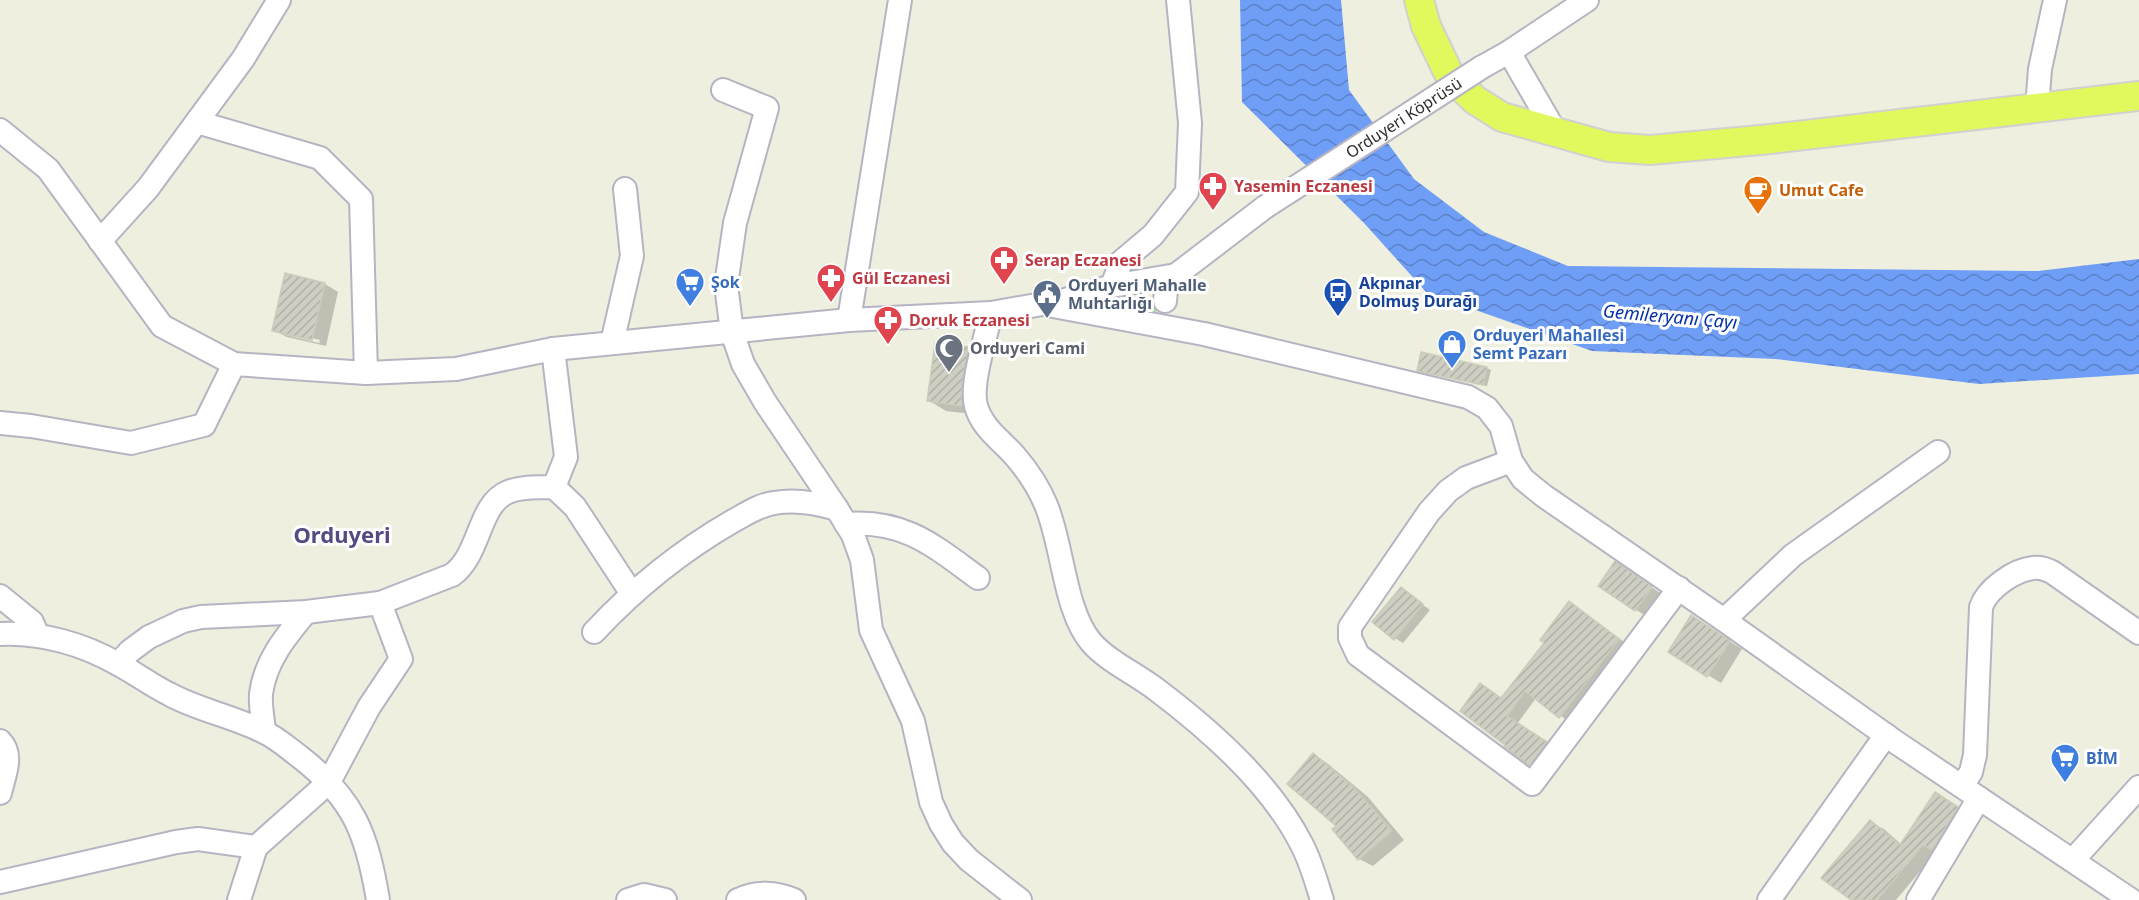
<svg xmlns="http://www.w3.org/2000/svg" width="2139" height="900" viewBox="0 0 2139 900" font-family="'Noto Sans',sans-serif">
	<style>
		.grass { fill: #9ae89e }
		.water { fill: url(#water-waves) }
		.shadow { fill: #0003; fill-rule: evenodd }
		.building { fill: url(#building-hatch); stroke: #cbccb9; stroke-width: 1.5 }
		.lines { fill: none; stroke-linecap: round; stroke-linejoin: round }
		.minor-casing { stroke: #b6b4c2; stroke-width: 26 }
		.major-casing { stroke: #d1d1d1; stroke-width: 32 }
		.minor { stroke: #fff; stroke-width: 22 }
		.major { stroke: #e1f95c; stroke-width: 28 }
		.minor-bridge-casing { stroke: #b6b4c2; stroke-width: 26; stroke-linecap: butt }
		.minor-bridge { stroke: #fff; stroke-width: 22 }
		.labels { text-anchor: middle; stroke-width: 6; stroke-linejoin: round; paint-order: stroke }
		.street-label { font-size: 16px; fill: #2e2e2e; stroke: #fff }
		.health-label { font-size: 16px; font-weight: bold; fill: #be3a42; stroke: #fff; text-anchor: start }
		.food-label { font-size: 16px; font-weight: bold; fill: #c56008; stroke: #fff; text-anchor: start }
		.shop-label { font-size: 16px; font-weight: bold; fill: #366cbe; stroke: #fff; text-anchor: start }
		.transit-label { font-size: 16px; font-weight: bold; fill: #164399; stroke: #fff; text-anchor: start }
		.service-label { font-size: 16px; font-weight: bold; fill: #4e5e75; stroke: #fff; text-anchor: start }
		.worship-label { font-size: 16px; font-weight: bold; fill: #5b616d; stroke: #fff; text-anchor: start }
		.water-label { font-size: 18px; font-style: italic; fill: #0632a9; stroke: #fff }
		.district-label { font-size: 22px; font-weight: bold; fill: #564a82; stroke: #fff }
	</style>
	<defs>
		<pattern id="water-waves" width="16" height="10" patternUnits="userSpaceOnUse" patternTransform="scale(1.5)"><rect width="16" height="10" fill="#6f9ef6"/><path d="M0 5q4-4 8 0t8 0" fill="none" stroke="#5c81c8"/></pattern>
		<pattern id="building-hatch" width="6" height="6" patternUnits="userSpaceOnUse" patternTransform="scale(1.5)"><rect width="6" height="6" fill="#cecec2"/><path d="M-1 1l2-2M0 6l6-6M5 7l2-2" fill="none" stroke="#b1b1a7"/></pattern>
	</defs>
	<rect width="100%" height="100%" fill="#efefe0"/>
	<path class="grass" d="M1141 298H1149L1155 302 1157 314 1095 308Z"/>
	<path class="water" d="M1240 0H1341L1349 90 1414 179 1484 232 1568 266 2038 271 2139 259V374L1979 384 1775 359 1592 351 1427 293 1364 223 1242 102Z"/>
	<g class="shadow">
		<path d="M325 284 338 292 326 346 287 337 273 330ZM286 332 320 340 319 343 286 335Z"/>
		<path d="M968 349 986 359 980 415 946 411 928 400Z"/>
		<path d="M1422 354 1487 368 1491 370 1487 386 1422 372Z"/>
		<path d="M1624 568 1660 593 1644 615 1600 586Z"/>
		<path d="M1401 589 1430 610 1403 643 1395 638Z"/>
		<path d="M1569 603 1630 646 1572 724 1536 698 1517 724 1557 750 1542 771 1506 746 1502 699 1546 643Z"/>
		<path d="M1704 625 1742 649 1721 683 1670 652Z"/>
		<path d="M1314 755 1327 763 1368 797 1404 840 1373 866 1359 859 1338 826Z"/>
		<path d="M1949 801 1971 815 1937 851 1896 900H1853L1870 822 1884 829 1902 845Z"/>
	</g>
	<g class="building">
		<path d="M285 273 325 283 312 340 272 331Z"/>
		<path d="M935 343 969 347 962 384V406L927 401Z"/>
		<path d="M1421 352 1487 367 1483 385 1417 371Z"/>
		<path d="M1615 561 1652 587 1635 611 1598 586Z"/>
		<path d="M1401 587 1423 604 1394 640 1372 622Z"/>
		<path d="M1569 601 1619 639 1559 718 1525 691 1507 716 1547 742 1529 765 1504 746 1505 745 1460 711 1480 683 1501 698 1544 643 1540 640Z"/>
		<path d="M1691 615 1730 641 1707 677 1668 652Z"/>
		<path d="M1313 753 1354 788 1392 831 1358 860 1332 829 1336 826 1287 784Z"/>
		<path d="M1935 792 1958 807 1932 850 1923 845 1877 900H1851L1821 878 1870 820 1900 845Z"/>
	</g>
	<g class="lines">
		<g class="minor-casing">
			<g id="minor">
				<path d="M1509 52 1556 133"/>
				<path d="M1482 67 1509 52 1587 0"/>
				<path d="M723 90 767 108 735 223 726 285 732 332 743 364 765 402 837 509 853 535 862 560 871 630 913 721 931 802 941 824 953 843 969 860 1020 900"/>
				<path d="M2037 108 2040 69 2055 0"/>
				<path d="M197 122 320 158 361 199 366 373"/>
				<path d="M0 130 48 169 162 326 234 364 366 373 456 369 553 349 849 320 991 313 1065 300 1112 286 1176 275"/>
				<path d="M100 241 148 188 243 59 279 0"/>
				<path d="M1112 286 1121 262 1153 235 1187 192 1190 123 1178 0"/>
				<path d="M1165 301 1166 290 1176 275 1265 207"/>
				<path d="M1053 306 1204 334 1468 397 1487 408 1501 426 1511 461 1523 479 1544 496 1724 620 1897 743 2131 900"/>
				<path d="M991 313C986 337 970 384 976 406 982 428 1001 440 1015 456 1027 470 1039 488 1046 505 1063 545 1064 610 1091 642 1107 661 1138 675 1157 690 1210 730 1272 785 1302 845 1311 862 1316 881 1322 900"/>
				<path d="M849 320 900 0"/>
				<path d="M612 343 632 256 625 189"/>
				<path d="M0 423 31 426 131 443 204 425 234 364"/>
				<path d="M1511 461 1466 478 1448 491 1429 512 1350 627V638L1358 655 1532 784 1679 588"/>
				<path d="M554 487 575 507 632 594"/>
				<path d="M846 524C904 519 934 546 978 578"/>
				<path d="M0 596 32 622 38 636"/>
				<path d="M1724 620 1793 555 1938 452"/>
				<path d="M594 632C635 588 681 551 733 521 746 514 759 505 774 503 796 499 817 503 837 509"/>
				<path d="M0 634C41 632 83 644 118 664 135 673 151 685 169 694 198 710 232 716 262 731 276 737 288 748 300 757 354 799 367 834 378 900"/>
				<path d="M118 664 130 651 149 637 183 621 201 617 306 612 380 603 452 575C481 554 478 504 508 492 522 486 539 488 554 487L566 457 553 349"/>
				<path d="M264 732C263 719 260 706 261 694 265 661 286 636 306 612"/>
				<path d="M0 741C14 755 4 775 0 793"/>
				<path d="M1962 786 1971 772 1975 755 1981 607C1987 589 2014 570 2033 568 2040 567 2046 569 2052 572L2139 633"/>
				<path d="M2073 860 2139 787"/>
				<path d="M0 882 176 842 198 839 256 847 329 782 369 707 401 659 380 603"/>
				<path d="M239 900 256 847"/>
				<path d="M628 900 644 895 665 900"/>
				<path d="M738 900C756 891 776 892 794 900"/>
				<path d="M1769 900 1886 735"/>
				<path d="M1918 900 1979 798"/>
			</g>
		</g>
		<g class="major-casing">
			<path id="major" d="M1419 0 1426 26 1450 76 1475 100 1502 117 1609 147 1650 150 1771 139 2139 96"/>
		</g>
		<use href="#minor" class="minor"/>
		<use href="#major" class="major"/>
		<g class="minor-bridge-casing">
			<g id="minor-bridge">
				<path id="s1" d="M1265 207 1482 67"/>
			</g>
		</g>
		<use href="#minor-bridge" class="minor-bridge"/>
	</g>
	<defs>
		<g id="pharmacy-pin" transform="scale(1.5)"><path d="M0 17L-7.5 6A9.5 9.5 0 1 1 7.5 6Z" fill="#e0444e" stroke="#fff"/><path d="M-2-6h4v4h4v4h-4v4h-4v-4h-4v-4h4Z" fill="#fff"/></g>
		<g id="cafe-pin" transform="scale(1.5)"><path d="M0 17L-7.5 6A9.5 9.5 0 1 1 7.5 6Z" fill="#e8710a" stroke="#fff"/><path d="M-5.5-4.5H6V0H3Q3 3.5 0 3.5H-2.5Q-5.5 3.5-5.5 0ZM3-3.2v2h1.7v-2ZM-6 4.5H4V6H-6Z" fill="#fff"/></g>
		<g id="supermarket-pin" transform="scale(1.5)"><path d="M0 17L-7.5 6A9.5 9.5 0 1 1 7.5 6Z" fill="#3f7fe0" stroke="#fff"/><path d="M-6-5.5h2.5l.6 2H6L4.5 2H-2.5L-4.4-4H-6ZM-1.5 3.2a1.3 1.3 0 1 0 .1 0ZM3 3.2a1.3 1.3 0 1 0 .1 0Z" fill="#fff"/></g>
		<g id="bus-pin" transform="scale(1.5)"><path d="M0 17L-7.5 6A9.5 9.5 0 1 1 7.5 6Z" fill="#1a4fb4" stroke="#fff"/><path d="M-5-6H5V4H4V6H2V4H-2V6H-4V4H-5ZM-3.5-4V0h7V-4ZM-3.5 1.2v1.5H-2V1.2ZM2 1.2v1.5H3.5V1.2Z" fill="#fff"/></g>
		<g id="civic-pin" transform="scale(1.5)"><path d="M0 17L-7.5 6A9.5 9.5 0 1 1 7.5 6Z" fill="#5c6f8a" stroke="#fff"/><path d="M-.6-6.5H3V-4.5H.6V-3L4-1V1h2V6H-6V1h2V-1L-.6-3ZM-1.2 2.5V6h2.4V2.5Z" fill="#fff"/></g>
		<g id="shop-pin" transform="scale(1.5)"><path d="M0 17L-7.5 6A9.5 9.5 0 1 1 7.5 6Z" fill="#3f7fe0" stroke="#fff"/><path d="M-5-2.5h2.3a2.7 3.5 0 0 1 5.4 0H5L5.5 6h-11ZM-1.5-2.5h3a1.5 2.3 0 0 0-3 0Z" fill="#fff"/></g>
		<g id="mosque-pin" transform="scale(1.5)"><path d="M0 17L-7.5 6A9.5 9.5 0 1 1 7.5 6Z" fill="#6b7280" stroke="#fff"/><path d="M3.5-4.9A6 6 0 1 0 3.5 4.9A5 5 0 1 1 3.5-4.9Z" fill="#fff"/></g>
	</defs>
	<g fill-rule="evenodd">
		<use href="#pharmacy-pin" x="1213" y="186"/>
		<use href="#cafe-pin" x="1758" y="190"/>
		<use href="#pharmacy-pin" x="1004" y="260"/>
		<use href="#pharmacy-pin" x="831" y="278"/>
		<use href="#supermarket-pin" x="690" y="282"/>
		<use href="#bus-pin" x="1338" y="292"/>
		<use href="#civic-pin" x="1047" y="294"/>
		<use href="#pharmacy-pin" x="888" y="320"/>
		<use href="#shop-pin" x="1452" y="344"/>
		<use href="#mosque-pin" x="949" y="348"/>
		<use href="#supermarket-pin" x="2065" y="758"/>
	</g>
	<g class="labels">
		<g class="street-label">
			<text dy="6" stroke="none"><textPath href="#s1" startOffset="165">Orduyeri Köprüsü</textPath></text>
		</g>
		<g class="health-label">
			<text x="1234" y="192">Yasemin Eczanesi</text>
			<text x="1025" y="266">Serap Eczanesi</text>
			<text x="852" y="284">Gül Eczanesi</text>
			<text x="909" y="326">Doruk Eczanesi</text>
		</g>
		<g class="food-label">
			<text x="1779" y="196">Umut Cafe</text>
		</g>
		<g class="shop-label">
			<text x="711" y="288">Şok</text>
			<text x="1473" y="341">Orduyeri Mahallesi<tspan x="1473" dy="18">Semt Pazarı</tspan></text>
			<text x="2086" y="764">BİM</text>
		</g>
		<g class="transit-label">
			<text x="1359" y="289">Akpınar<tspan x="1359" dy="18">Dolmuş Durağı</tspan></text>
		</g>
		<g class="service-label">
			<text x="1068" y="291">Orduyeri Mahalle<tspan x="1068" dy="18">Muhtarlığı</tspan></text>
		</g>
		<g class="worship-label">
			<text x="970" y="354">Orduyeri Cami</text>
		</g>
		<g class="water-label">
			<text transform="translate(1670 317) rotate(5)" y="6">Gemileryanı Çayı</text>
		</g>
		<g class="district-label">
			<text x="342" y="543">Orduyeri</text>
		</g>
	</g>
</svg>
